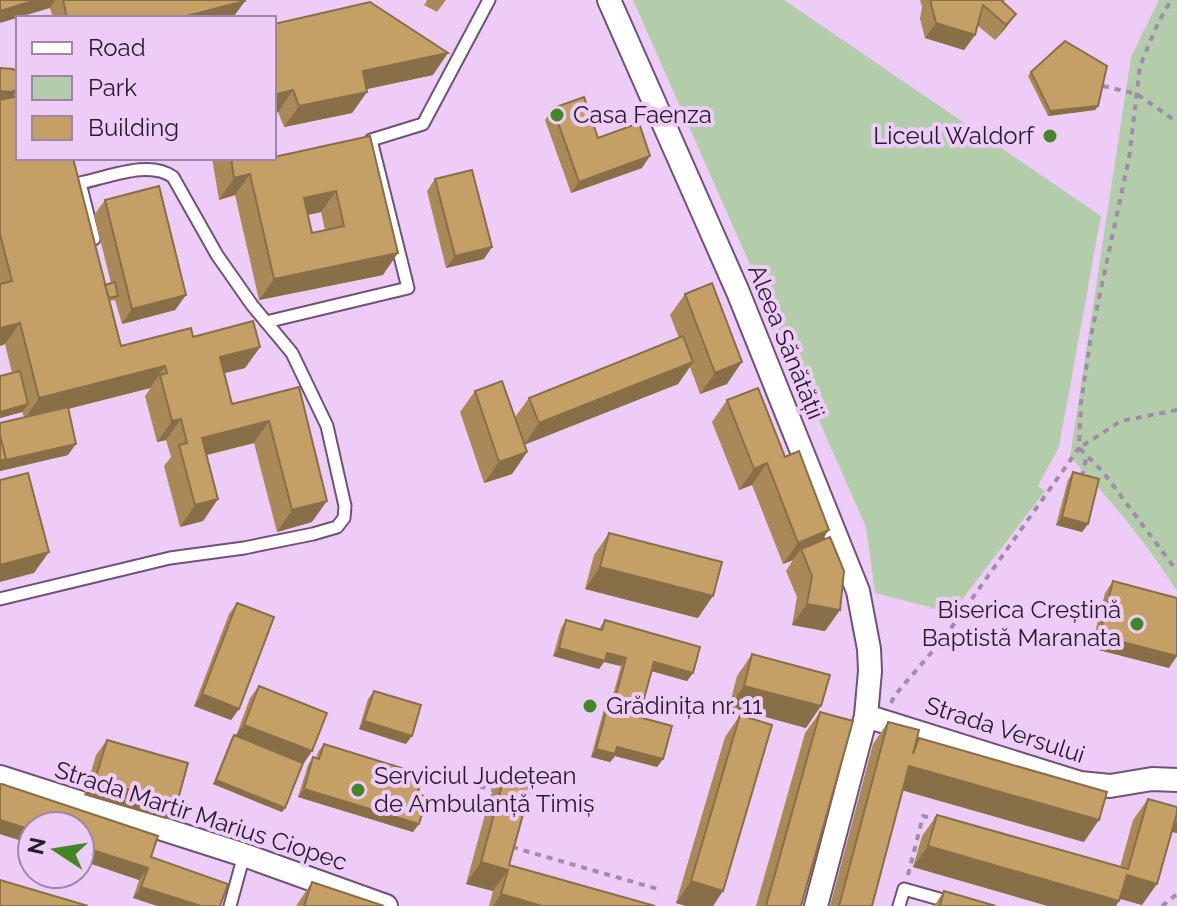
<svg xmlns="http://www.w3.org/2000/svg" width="1177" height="906" viewBox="0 0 1177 906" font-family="Raleway,sans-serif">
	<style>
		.green { fill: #b3cdab }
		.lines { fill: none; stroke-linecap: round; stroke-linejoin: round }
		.lane-casing { stroke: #6e5377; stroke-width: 15 }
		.street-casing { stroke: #6e5377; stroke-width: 26 }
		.path { stroke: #a28aaa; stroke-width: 4; stroke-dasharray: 6 6; stroke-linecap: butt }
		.lane { stroke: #fff; stroke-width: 11 }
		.street { stroke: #fff; stroke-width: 22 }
		.wall { fill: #a98958; fill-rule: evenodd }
		.shaded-wall { fill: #896f47 }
		.building { fill: #c49f66; stroke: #896f47; stroke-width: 2; fill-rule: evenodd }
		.poi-dot { fill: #448527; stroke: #edcdf7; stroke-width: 3 }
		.labels { text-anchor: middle; stroke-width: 8; stroke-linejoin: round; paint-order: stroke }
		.poi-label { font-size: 24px; fill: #281c2c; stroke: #edcdf7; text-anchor: start }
		.street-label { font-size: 24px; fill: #281c2c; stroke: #edcdf7 }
	</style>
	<rect width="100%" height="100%" fill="#edcdf7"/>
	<g class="green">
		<path d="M633 0H784L1101 216 1059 447 1038 486 1045 491 952 613 875 593 866 527Z"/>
		<path d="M1159 0H1177V591C1146 542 1110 499 1070 457L1131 57Z"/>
	</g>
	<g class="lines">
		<g class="lane-casing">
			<g id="lane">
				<path d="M266 322 408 288 371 140 423 124 489 0"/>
				<path d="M0 599 170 558 244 548 313 534 337 527 344 518 345 506 327 426 292 353 252 305 217 255 173 177C149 159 107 178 80 183L94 239"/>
				<path d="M230 906 244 855"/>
				<path d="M899 906 904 889 964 906"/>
			</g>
		</g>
		<g class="street-casing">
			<g id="street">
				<path d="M609 0 738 292 858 591 869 649 870 671 866 716 816 906"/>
				<path d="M866 716 1080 783 1110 786 1152 779 1177 780"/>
				<path d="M0 777 244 855 386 906"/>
			</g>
		</g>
		<g class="path">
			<path d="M1103 86 1137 94 1177 122"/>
			<path d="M1177 410 1121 421 1079 448 1103 472 1177 571"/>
			<path d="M1082 477 1087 455"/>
			<path d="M891 703 895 695 944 638 1079 448 1081 403 1091 336 1129 158 1140 66 1158 23 1171 0"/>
			<path d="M468 783 496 791"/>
			<path d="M512 847 661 890"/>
			<path d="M908 875 923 816 936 819"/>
			<path d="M1162 906 1177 894"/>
		</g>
		<use href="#lane" class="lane"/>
		<use href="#street" class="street"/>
	</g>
	<g class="wall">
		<path d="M0 0H245V1L234 16 227 18H53L50 8Z"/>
		<path d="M426 0H446L437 12 424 5 427 1Z"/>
		<path d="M920 0H1005L1003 2 1016 14 995 40 977 25 975 35 964 50 925 38 920 19 922 7Z"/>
		<path d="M274 24 433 75 367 89V92L352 113 284 127 278 112Z"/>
		<path d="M1031 72 1098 106 1095 110 1048 116 1028 76Z"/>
		<path d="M18 90 13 97 105 285 111 283 94 215 105 200 186 295 175 310 122 324 115 300 109 301 121 346 193 337 260 347 245 368 225 373 232 404 299 387 312 522 277 532 254 443 206 455 218 499 203 521 180 527 164 466 171 457 166 440 157 442 145 396 150 389V388L68 409V455L0 471V423L24 417 22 412 0 418V376L12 373 5 344 0 346V100Z"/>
		<path d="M553 108 598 138 642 168 571 193 545 120Z"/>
		<path d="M370 136 383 275 259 300 235 195 219 200 212 158H265V159ZM321 212 325 230 312 233 308 215Z"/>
		<path d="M435 179 484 259 446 268 427 191Z"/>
		<path d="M685 294 727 384 700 394 690 367 678 384 525 444 527 452 512 474 484 483 460 412 475 391 515 417 529 398 679 338 670 315Z"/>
		<path d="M727 400 785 457 823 540 840 610 825 631 792 625 797 597 786 571 793 560 783 564 752 485 739 490 712 422Z"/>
		<path d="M1073 472 1088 524 1082 532 1056 525 1068 480Z"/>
		<path d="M609 533 698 618 585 589 594 555Z"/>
		<path d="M1113 581 1169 668 1091 648 1105 593Z"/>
		<path d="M237 603 239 709 231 720 194 706 229 614Z"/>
		<path d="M566 620 599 629 605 620 693 673 687 681 651 671 639 717 663 759 657 767 615 756 610 762 591 757 604 709 609 701 611 702 621 666 604 662 599 669 553 656 561 628Z"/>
		<path d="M752 654 806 728 729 707 737 676Z"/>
		<path d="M259 686 312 751 303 763 282 812 213 784 231 739 234 735 236 736 250 698Z"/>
		<path d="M374 691 406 744 359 729 368 699Z"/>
		<path d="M820 712 801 906H756L805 733Z"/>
		<path d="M740 715 713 906H686L676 903 725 737Z"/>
		<path d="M888 722 916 743 919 738 1084 842 903 790 872 906H830L873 744Z"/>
		<path d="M107 740 177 803 166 819 84 795 96 755Z"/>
		<path d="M324 744 417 794 419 824 413 832 298 797 308 765 313 757 316 758 318 752Z"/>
		<path d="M505 774 509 865 655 906H489L493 891 466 884 490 796Z"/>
		<path d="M0 784 151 857 228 884 133 898 139 880 80 860V826L32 844 0 834Z"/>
		<path d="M1148 799 1177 807V833L1172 832 1142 905 1120 899 1116 906H1048L913 867 922 836 937 815 1120 867 1133 820Z"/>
		<path d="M312 882 384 906H296Z"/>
		<path d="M944 891 996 906H934Z"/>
	</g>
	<g class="shaded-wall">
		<path d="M36 0H55L50 8 0 23V11Z"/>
		<path d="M245 1 234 16 227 18H179Z"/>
		<path d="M1016 14 1005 29 995 40 1006 25Z"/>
		<path d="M936 23 975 35 964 50 925 38Z"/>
		<path d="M448 53 433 75 348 93 363 71Z"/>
		<path d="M18 89 13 97 6 100H0V91Z"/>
		<path d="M293 90 278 112 274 113V95Z"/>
		<path d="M367 92 352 113 284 127 299 106Z"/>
		<path d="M1098 106 1095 110 1048 116 1050 111Z"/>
		<path d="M650 156 642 168 571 193 579 182Z"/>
		<path d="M250 174 235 195 219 200 234 178Z"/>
		<path d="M336 191 321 212 289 219 304 198Z"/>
		<path d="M492 247 484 259 446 268 455 256Z"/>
		<path d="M398 253 383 275 259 300 274 279Z"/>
		<path d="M186 295 175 310 122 324 132 309Z"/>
		<path d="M20 323 5 344 0 346V328Z"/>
		<path d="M260 347 245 368 205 378 220 357Z"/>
		<path d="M693 362 678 384 524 445 539 423Z"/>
		<path d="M742 362 727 384 700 394 715 373Z"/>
		<path d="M165 366 150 388 24 420 39 398Z"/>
		<path d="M28 404 22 412 0 418V412Z"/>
		<path d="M181 419 166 440 157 442 172 421Z"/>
		<path d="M269 421 254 443 187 460 202 438Z"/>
		<path d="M76 444 68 455 0 471V461Z"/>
		<path d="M527 452 512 474 484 483 499 462Z"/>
		<path d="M767 463 752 485 739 490 754 469Z"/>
		<path d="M218 499 203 521 180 527 195 505Z"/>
		<path d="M327 501 312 522 277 532 292 510Z"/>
		<path d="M1062 517 1088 524 1082 532 1056 525Z"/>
		<path d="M829 530 814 552 801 549 793 560 783 564 798 543Z"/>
		<path d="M49 552 34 573 0 582V565Z"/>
		<path d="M600 567 713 596 698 618 585 589Z"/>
		<path d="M807 604 840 610 825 631 792 625Z"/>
		<path d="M1099 636 1177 656 1169 668 1091 648Z"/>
		<path d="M559 648 607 653 626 658 621 666 604 662 599 669 553 656Z"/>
		<path d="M654 662 693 673 687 681 648 670Z"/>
		<path d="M744 686 821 706 806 728 729 707Z"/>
		<path d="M202 694 239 709 231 720 194 706Z"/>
		<path d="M364 721 412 736 406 744 359 729Z"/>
		<path d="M244 725 312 751 304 763 235 736Z"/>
		<path d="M617 747 663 759 657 767 615 756 610 762 591 757 596 749Z"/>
		<path d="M909 766 1099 820 1084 842 894 788Z"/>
		<path d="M95 780 177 803 166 819 84 795Z"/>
		<path d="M216 780 285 808 282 812 213 784Z"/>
		<path d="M304 789 419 824 413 832 298 797Z"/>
		<path d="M0 820 32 830V844L0 834Z"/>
		<path d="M1177 822V833L1170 831Z"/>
		<path d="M80 846 148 868 139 880 80 860Z"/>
		<path d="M928 846 1119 901 1116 906H1048L913 867Z"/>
		<path d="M481 862 508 870 493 891 466 884Z"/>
		<path d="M1127 875 1157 884 1142 905 1112 896Z"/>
		<path d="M691 881 723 891 713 906H686L676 903Z"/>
		<path d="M141 887 201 906H157L133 898Z"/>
		<path d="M501 894 542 906H493Z"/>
	</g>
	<g class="building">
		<path d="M0 0H36L0 11Z"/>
		<path d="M63 0H245V1L179 18H67Z"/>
		<path d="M931 0H1001L1016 14 1006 25 983 5 975 35 936 23 931 4Z"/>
		<path d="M370 2 448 53 363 71 367 92 299 106 293 90 274 95V24Z"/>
		<path d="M1065 41 1107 66 1098 106 1050 111 1031 72Z"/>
		<path d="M0 68 13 69 18 73V89L11 92 0 91Z"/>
		<path d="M18 96V158H73L121 346 191 328 193 337 253 321 260 347 220 357 232 404 299 387 327 501 292 510 269 421 202 438 218 499 195 505 179 445 187 443 181 419 172 421 160 375 167 373 165 366 39 398 20 323 0 328V284L12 281 0 234V100Z"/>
		<path d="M584 97 598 138 639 123 650 156 579 182 553 108Z"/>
		<path d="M370 136 398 253 274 279 250 174 234 178 231 158H265V159ZM336 191 344 226 312 233 304 198Z"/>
		<path d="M472 170 492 247 455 256 435 179Z"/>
		<path d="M159 186 186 295 132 309 105 200Z"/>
		<path d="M115 282 118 296 109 298 105 285Z"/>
		<path d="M712 283 742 362 715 373 685 294Z"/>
		<path d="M683 336 693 362 539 423 529 398Z"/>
		<path d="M20 371 28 404 0 412V376Z"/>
		<path d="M502 381 527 452 499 462 475 391Z"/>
		<path d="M758 388 785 457 799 451 829 530 798 543 767 463 754 469 727 400Z"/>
		<path d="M68 407 76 444 6 460 0 436V423Z"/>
		<path d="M0 436 6 459 0 461Z"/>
		<path d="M1073 472 1099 479 1088 524 1062 517Z"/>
		<path d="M28 473 49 552 0 565V480Z"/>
		<path d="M609 533 722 562 713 596 600 567Z"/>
		<path d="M830 537 844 571 840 610 807 604 812 576 801 549Z"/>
		<path d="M1113 581 1177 598V656L1099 636Z"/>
		<path d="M237 603 274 617 239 709 202 694Z"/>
		<path d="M566 620 602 630 605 620 700 647 693 673 654 662 639 717 672 726 663 759 617 747 615 754 596 749 609 701 614 702 626 658 607 653 605 661 559 648Z"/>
		<path d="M752 654 830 675 821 706 744 686Z"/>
		<path d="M259 686 327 713 312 751 244 725Z"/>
		<path d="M374 691 421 705 412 736 364 721Z"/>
		<path d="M820 712 853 721 801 906H766Z"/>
		<path d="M740 715 772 725 723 891 691 881Z"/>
		<path d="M888 722 919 730 913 754 919 738 1107 792 1099 820 909 766 872 906H839Z"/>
		<path d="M234 735 303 763 285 808 216 780Z"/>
		<path d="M107 740 188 763 177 803 95 780Z"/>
		<path d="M324 744 424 775 417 794 427 797 419 824 304 789 313 757 319 759Z"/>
		<path d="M505 774 532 782 509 865 655 906H542L501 894 508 870 481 862Z"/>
		<path d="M0 784H2L158 836 151 857 228 884 220 906H201L141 887 148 868 80 846V826H32V830L0 820Z"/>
		<path d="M1148 799 1177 807V813L1157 884 1127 875 1119 901 928 846 937 815 1128 869Z"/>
		<path d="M0 880 88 906H0Z"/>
		<path d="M312 882 384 906H304Z"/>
		<path d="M944 891 996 906H940Z"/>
	</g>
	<g class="poi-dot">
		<circle cx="557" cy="115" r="8"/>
		<circle cx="1050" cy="136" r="8"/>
		<circle cx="1137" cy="624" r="8"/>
		<circle cx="590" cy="706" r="8"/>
		<circle cx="358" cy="790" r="8"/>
	</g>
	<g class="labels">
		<g class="poi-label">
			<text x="573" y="123">Casa Faenza</text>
			<text x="1034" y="144" text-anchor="end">Liceul Waldorf</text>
			<text x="1121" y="618" text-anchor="end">Biserica Creștină<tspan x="1121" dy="28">Baptistă Maranata</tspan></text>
			<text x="606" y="714">Grădinița nr. 11</text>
			<text x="374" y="784">Serviciul Județean<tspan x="374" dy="28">de Ambulanță Timiș</tspan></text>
		</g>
		<g class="street-label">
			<text transform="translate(786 342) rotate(68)" y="8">Aleea Sănătății</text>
			<text transform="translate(1005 730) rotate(18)" y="8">Strada Versului</text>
			<text transform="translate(201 816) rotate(18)" y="8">Strada Martir Marius Ciopec</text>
		</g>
	</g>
	<rect x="16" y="16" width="260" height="144" fill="#edcdf7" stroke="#9e86a6" stroke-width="2"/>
	<rect x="32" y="42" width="40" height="12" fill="#ffffff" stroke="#9e86a6" stroke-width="2"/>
	<text x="88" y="56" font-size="24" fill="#281c2c">Road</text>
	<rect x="32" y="76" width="40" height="24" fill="#b3cdab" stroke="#9e86a6" stroke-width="2"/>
	<text x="88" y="96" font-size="24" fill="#281c2c">Park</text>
	<rect x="32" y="116" width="40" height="24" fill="#c49f66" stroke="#9e86a6" stroke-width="2"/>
	<text x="88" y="136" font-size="24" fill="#281c2c">Building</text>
	<g transform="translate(56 850) rotate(282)"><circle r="38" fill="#edcdf7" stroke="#9e86a6" stroke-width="2"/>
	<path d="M0-6L14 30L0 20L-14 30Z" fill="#448527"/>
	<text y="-12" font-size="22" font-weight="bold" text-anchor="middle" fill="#281c2c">N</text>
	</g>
</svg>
